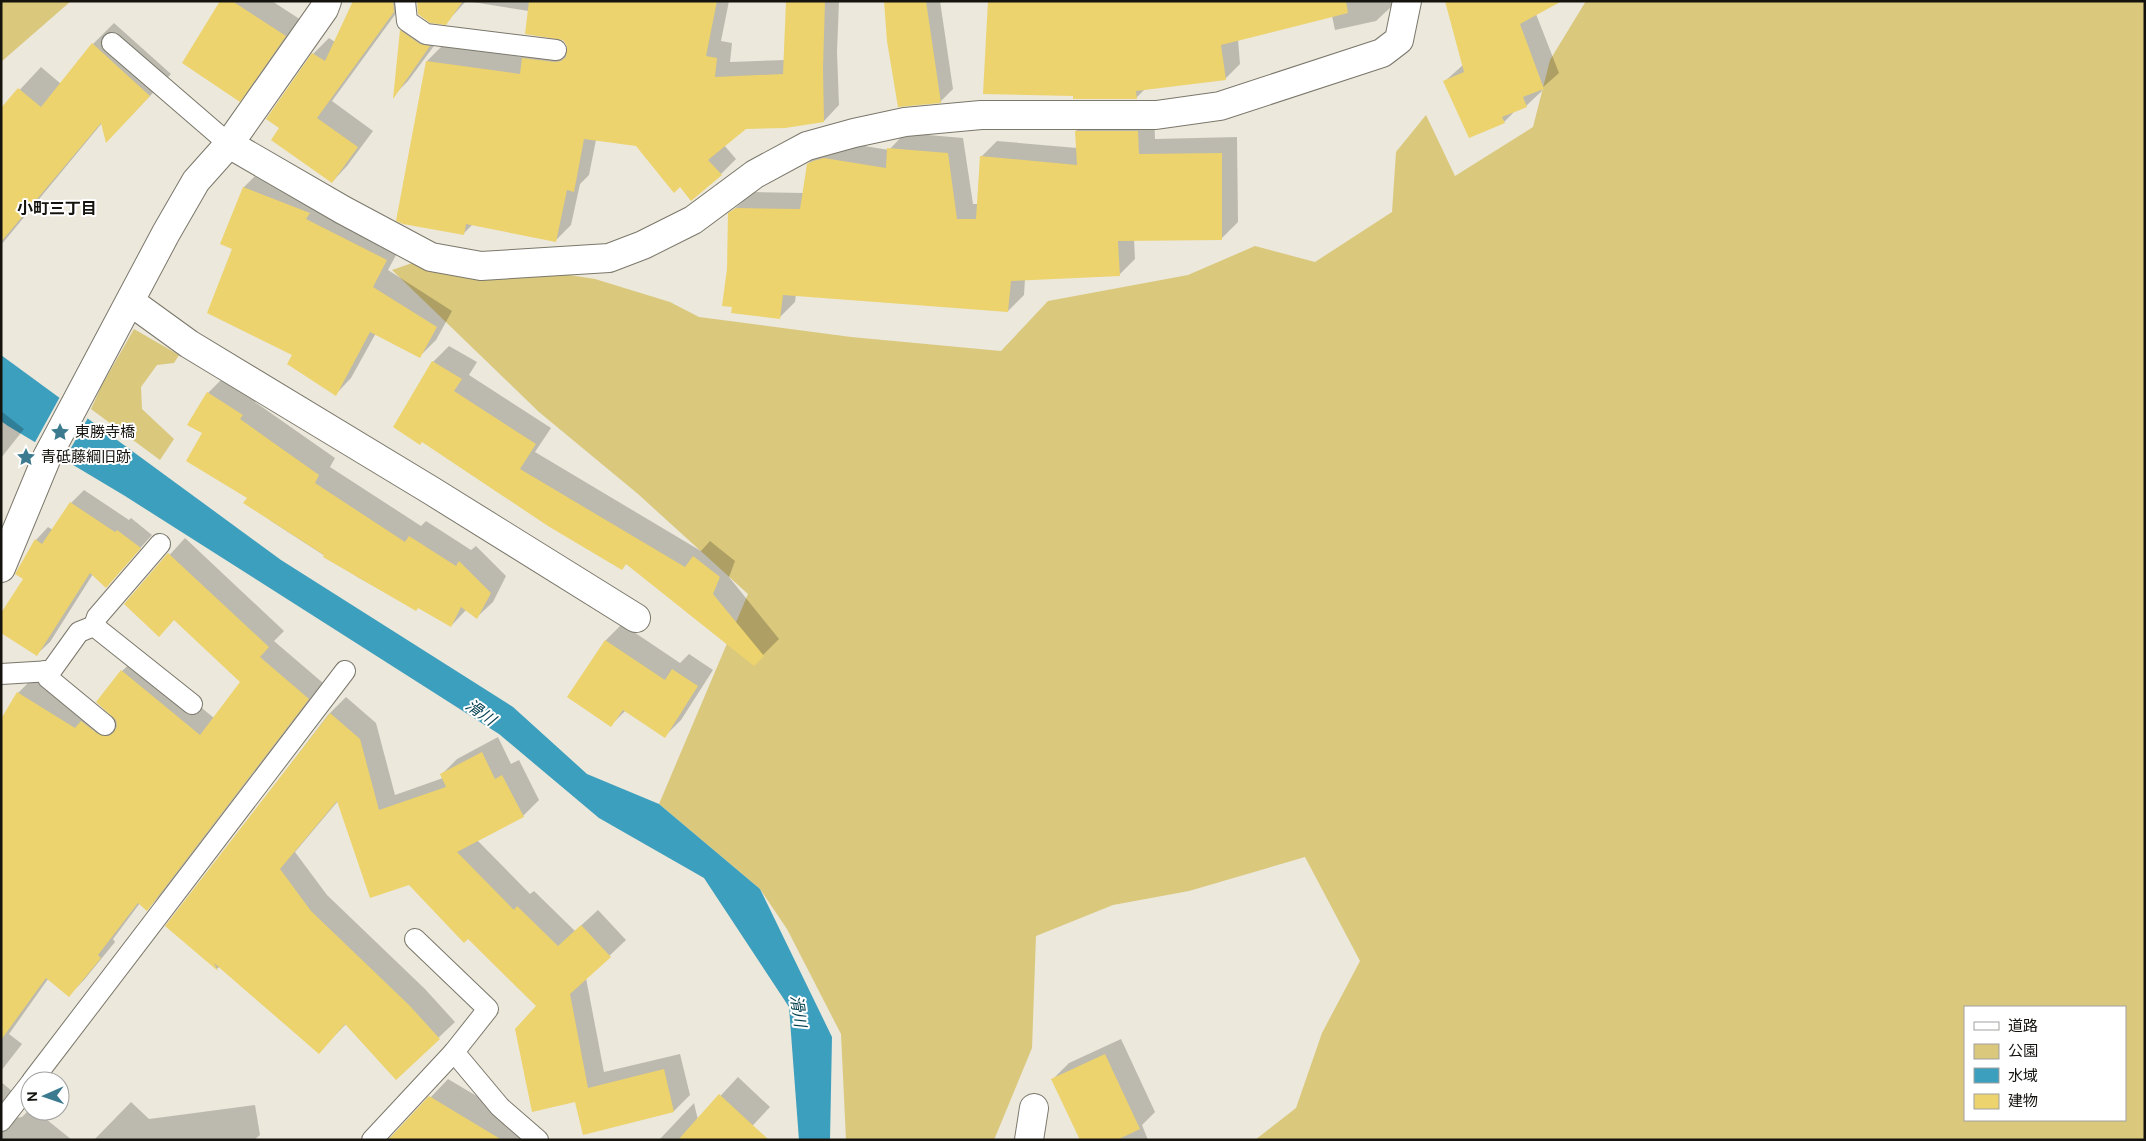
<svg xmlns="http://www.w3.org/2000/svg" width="2146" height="1141" viewBox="0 0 2146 1141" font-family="'DM Sans','Noto Sans JP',sans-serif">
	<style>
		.green { fill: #dac87d; fill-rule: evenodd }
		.water { fill: #3d9fbe }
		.pier { fill: #ece8db }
		.shadow { fill: #0003 }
		.building { fill: #ecd36d }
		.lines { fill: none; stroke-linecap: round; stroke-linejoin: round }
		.service-casing { stroke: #7a776b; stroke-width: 22 }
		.minor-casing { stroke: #7a776b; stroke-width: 30 }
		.service { stroke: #fff; stroke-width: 20 }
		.minor { stroke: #fff; stroke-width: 28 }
		.labels { text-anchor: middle; stroke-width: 4; stroke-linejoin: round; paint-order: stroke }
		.poi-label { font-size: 15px; fill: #14130e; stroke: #fff; text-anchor: start }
		.neighbourhood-label { font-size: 16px; font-weight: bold; fill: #14130e; stroke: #fff }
		.water-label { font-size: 16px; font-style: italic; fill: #023f4f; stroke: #fff }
	</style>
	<rect width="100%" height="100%" fill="#ece8db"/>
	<g class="green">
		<path d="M1 1H71L1 62Z"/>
		<path d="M1586 1H2145V1140H1255L1296 1108 1322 1033 1360 961 1305 857 1189 891 1113 905 1036 936 1032 1048 994 1140H846L841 1034 787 929 760 889 659 804 748 594 638 494 539 412 392 270 418 261 417 266 469 273 537 270 595 279 670 302 699 317 851 337 1001 351 1048 301 1188 275 1255 246 1315 262 1392 212 1396 152 1426 115 1455 176 1533 127 1550 60ZM1965 1007H2125V1120H1965Z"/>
		<path d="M134 329 179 355 174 363 157 365 141 387 142 409 174 439 160 460 91 409 102 385Z"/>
	</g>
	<path class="water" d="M1 355 281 560 513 707 587 774 659 804 760 889 832 1037 830 1140H799L789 1007 704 878 599 818 499 734 125 496 8 426 1 421Z"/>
	<path class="pier" d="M61 395 89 416 63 462 34 444Z"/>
	<g class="shadow">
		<path d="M221 1H272L301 20 256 84 240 100Z"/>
		<path d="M354 1H405L332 101 373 131 347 166 332 182 281 128 268 119 313 54 329 38 335 42Z"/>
		<path d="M418 1H729L721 41 732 43 730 62 785 60 787 1H839L837 52 839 105 824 121 746 128 724 145 736 159 721 174 680 186 637 145 596 140 589 175 580 184 571 225 556 240 473 224 463 234 427 61 442 46 524 57 539 43 568 46 563 39 529 11 466 1 446 23Z"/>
		<path d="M885 1H940L953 89 940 102Z"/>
		<path d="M990 1H1391L1392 6 1376 21 1335 30 1332 16 1238 39 1240 64 1225 79 1145 89 1136 98 1074 95Z"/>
		<path d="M1447 1 1536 14 1559 73 1541 89 1542 91 1526 106 1515 111 1504 122 1445 81 1463 65Z"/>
		<path d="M416 15 436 28 445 31 408 81 394 95 401 31Z"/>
		<path d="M114 23 171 74 127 120 102 123 1 245V110L41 67 61 84 93 44Z"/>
		<path d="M1092 115H1154L1155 139 1237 137 1238 222 1222 238 1134 239 1135 259 1119 275 1025 279 1024 295 1008 311 796 294 795 302 779 318 733 306 728 269 729 214 753 192 804 193 808 164 825 148 840 142 889 150 905 133 963 138 973 204H978L981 157 997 141 1077 148 1076 131Z"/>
		<path d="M260 171 402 244 388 270 452 311 436 340 420 356 376 333 351 378 336 394 294 355 234 248 222 243 244 187Z"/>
		<path d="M449 346 477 362 469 375 551 428 535 452 701 551 710 541 735 561 729 577 779 639 754 664 627 563 622 568 422 441 395 427 433 362Z"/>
		<path d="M224 377 258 398 255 402 335 458 330 467 421 526 426 521 471 550 476 546 506 576 493 602 477 617 466 610 451 626 418 607 416 609 359 578 271 521 248 497 204 433 189 424 208 393Z"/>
		<path d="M1 411 24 429 1 458Z"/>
		<path d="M84 490 129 520 131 518 152 535 106 586 93 574 50 642 37 654 25 579 36 540 48 527 53 530 71 503Z"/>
		<path d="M185 538 284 631 274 641 323 683 162 894 147 909 140 903 113 939 115 942 84 980 69 995 48 979 9 1034 22 1044 1 1071V962L18 693 33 678 111 717 122 671 138 656 214 718 241 682 175 619 125 604Z"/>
		<path d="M622 624 680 663 689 654 713 670 681 720 665 736 626 710 611 725 569 697 606 640Z"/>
		<path d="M346 697 376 723 395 795 443 778 441 775 457 759 498 737 511 764 519 760 539 800 523 816 477 840 530 894 534 891 575 931 598 910 626 940 586 978 604 1072 680 1054 690 1095 674 1111 576 1100 538 1006 338 801 295 852 327 895 425 989 455 1022 396 1078 346 1024 319 1052 220 966 217 969 167 926 328 715Z"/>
		<path d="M1121 1039 1155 1112 1142 1125 1148 1140H1081L1053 1079 1069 1063Z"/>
		<path d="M738 1077 770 1107 739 1140H659L694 1103 698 1120Z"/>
		<path d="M448 1079 495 1107 491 1112 529 1140H386L398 1132Z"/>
		<path d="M1 1082 12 1091 4 1102 15 1118 22 1117 30 1109V1111H36L72 1140H1Z"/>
		<path d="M131 1102 149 1119 255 1105 260 1135 254 1140H94Z"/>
	</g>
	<g class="building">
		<path d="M220 1H232L286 36 240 102 182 63Z"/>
		<path d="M353 1H393L394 12 317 118 358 147 332 183 271 140 279 128 266 119 312 53 325 61Z"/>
		<path d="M417 1H463L446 25 430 23 418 14Z"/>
		<path d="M529 1H717L706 56 717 58 715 77 783 74 786 1H825L823 68 824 122 785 128 746 129 708 160 722 175 691 201 680 187 674 193 636 146 584 139 574 192 567 190 556 242 466 224 464 235 403 224 396 221 426 61 520 74 522 58 555 62 561 61 566 57 567 46 563 40 525 34Z"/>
		<path d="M884 1H926L941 103 898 107 887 41Z"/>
		<path d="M988 1H1346L1348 13 1221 45 1226 80 1136 91 1137 99H1073V96L983 94Z"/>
		<path d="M1445 1H1562L1520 24 1544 89 1523 97 1527 107 1502 117 1505 123 1469 138 1443 81 1464 72Z"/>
		<path d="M400 30 420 44 430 46 393 99Z"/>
		<path d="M92 43 150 96 106 143 101 123 1 242V108L18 88 41 107Z"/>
		<path d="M1075 131H1138L1139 154 1222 153V240L1118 241 1120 276 1011 281 1008 312 783 295 780 319 731 313 732 307 722 306 727 269 728 213 736 208 800 209 807 164 813 161 824 158 886 168 887 148 948 153 957 219H976L980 156 1077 165Z"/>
		<path d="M243 187 310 213 306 219 387 260 373 287 437 327 420 358 370 332 336 396 287 364 292 355 207 313 232 249 220 244Z"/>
		<path d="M432 361 462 379 454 391 536 444 520 469 685 567 693 556 720 577 713 594 764 656 754 666 626 564 622 570 548 526 422 442 420 445 393 427Z"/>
		<path d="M207 392 243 415 240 419 319 475 315 483 405 542 409 536 456 566 459 561 491 593 477 619 461 607 451 627 418 608 416 611 323 557 324 555 243 503 247 498 186 461 202 433 187 425Z"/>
		<path d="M70 502 115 532 117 530 141 548 106 588 90 573 37 656 1 633V613L23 579 15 574 35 539 42 544Z"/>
		<path d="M168 553 269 647 260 657 309 699 147 911 138 903 98 955 101 958 69 997 46 978 1 1040V719L17 692 75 728 81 721 98 734 109 736 114 732 117 726 116 720 96 702 121 670 200 735 240 682 174 620 159 637 124 604Z"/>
		<path d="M605 640 665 680 672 669 698 686 665 738 623 710 611 727 567 697Z"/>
		<path d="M330 713 360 739 379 810 446 787 440 774 482 752 495 779 502 775 524 817 457 852 514 910 517 906 558 946 581 925 611 957 570 994 588 1088 664 1069 674 1112 583 1135 575 1102 532 1112 515 1029 536 1006 468 939 464 943 409 885 370 898 337 801 280 869 311 911 409 1005 440 1039 396 1080 345 1024 319 1054 214 963 218 971 165 926Z"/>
		<path d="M1105 1054 1140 1129 1117 1140H1080L1051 1079Z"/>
		<path d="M719 1094 769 1140H678Z"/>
		<path d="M429 1096 502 1140H388Z"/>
	</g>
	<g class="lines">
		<g class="service-casing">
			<g id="service">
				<path d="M405 1 407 21 426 34 556 50"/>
				<path d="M112 43 229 144"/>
				<path d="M94 626 97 617 160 544"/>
				<path d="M45 671 48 678 105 725"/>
				<path d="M1 674 51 671 79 632 94 626 192 704"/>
				<path d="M454 1052 500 1107 538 1140"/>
				<path d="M32 1081 345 671"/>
				<path d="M1 1121 30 1084"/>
				<path d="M372 1140 454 1052 488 1009 415 939"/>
			</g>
		</g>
		<g class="minor-casing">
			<g id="minor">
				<path d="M229 144 343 210 431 257 481 266 609 258 643 245 693 220 755 174 807 146 854 133 905 122 981 115H1156L1220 106 1382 53 1399 40 1407 1"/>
				<path d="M131 302 189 344 432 491 636 618"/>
				<path d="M1 568 47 457 166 233 196 181 229 144 324 9 327 1"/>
				<path d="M1029 1140 1034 1108"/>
			</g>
		</g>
		<use href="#service" class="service"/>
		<use href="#minor" class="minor"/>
	</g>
	<defs>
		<g id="sight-bare" transform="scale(1.5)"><path d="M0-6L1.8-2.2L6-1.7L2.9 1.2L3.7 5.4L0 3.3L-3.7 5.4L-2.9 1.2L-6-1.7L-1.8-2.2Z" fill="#3b7a8f" stroke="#fff" stroke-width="2.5" paint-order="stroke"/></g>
	</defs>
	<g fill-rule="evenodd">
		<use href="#sight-bare" x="60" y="432"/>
		<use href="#sight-bare" x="26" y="457"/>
	</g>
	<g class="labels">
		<g class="poi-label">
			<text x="75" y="437">東勝寺橋</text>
			<text x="41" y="462">青砥藤綱旧跡</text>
		</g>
		<g class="neighbourhood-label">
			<text x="57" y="214">小町三丁目</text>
		</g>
		<g class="water-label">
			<text transform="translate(481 712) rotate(36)" y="6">滑川</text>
			<text transform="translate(799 1011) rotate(82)" y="6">滑川</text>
		</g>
	</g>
	<rect width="2146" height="1141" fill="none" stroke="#14130e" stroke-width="5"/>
	<rect x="1964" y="1006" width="162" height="115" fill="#ffffff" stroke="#a1a19f"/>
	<rect x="1974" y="1022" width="25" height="8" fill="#ffffff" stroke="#a1a19f"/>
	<text x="2008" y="1031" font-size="15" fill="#14130e">道路</text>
	<rect x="1974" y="1044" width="25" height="15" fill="#dac87d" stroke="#a1a19f"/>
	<text x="2008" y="1056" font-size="15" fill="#14130e">公園</text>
	<rect x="1974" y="1068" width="25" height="15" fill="#3d9fbe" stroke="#a1a19f"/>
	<text x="2008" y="1081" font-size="15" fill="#14130e">水域</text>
	<rect x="1974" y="1094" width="25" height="15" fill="#ecd36d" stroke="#a1a19f"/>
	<text x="2008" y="1106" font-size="15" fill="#14130e">建物</text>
	<g transform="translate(45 1096) rotate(268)"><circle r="24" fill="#ffffff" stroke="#a1a19f"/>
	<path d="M0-4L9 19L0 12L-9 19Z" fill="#3b7a8f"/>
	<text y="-8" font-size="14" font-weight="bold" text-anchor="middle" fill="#14130e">N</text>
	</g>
</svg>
